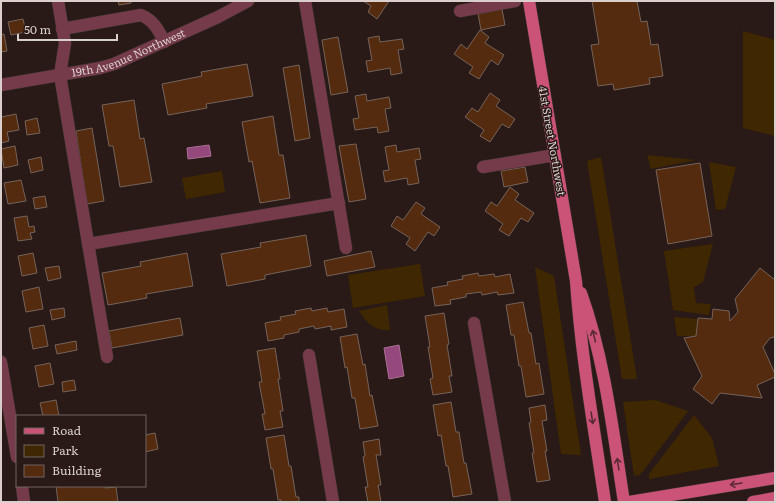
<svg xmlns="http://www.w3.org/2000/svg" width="776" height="503" viewBox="0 0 776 503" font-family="Literata,serif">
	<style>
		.green { fill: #3f2801 }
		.water { fill: #94487c; stroke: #a97094 }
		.building { fill: #552b10; stroke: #756359 }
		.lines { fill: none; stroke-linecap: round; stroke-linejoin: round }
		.minor-casing { stroke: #453634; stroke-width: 13 }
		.major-casing { stroke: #453634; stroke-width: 13 }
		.minor { stroke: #753b4b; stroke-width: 12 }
		.major { stroke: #ca5377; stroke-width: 12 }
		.oneway { stroke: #592a34 }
		.labels { text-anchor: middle; stroke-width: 3; stroke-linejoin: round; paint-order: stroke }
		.street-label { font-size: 11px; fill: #dbcfcd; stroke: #291917 }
	</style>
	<rect width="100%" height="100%" fill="#291917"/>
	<g class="green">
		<path d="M743 31 775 40V136L743 128Z"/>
		<path d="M647 155 696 160 651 169Z"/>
		<path d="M601 157 637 379H622L587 161Z"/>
		<path d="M709 162 736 167 725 209 716 210Z"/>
		<path d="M222 171 225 192 186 199 182 178Z"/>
		<path d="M713 244 703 282 694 287 696 303 711 304 709 315 673 310 664 251Z"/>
		<path d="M420 264 425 296 353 308 348 275Z"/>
		<path d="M535 267 554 276 581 455 561 454Z"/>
		<path d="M387 305 390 330C375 331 366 323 359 311Z"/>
		<path d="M674 317 697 319 696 336H677Z"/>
		<path d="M655 400 688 411 640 475 634 476 623 402Z"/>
		<path d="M694 415 712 438 719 466 649 479V474Z"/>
	</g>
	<g class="water">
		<path d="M209 145 211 156 188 159 187 148Z"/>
		<path d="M399 345 404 376 389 379 384 348Z"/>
	</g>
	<g class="building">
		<path d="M118 1H131V3L119 5Z"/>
		<path d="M363 1H389L377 19 368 12 371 6Z"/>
		<path d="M592 1H637L641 22 647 21 651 45 658 44 663 76 649 78 650 84 614 90 613 84 598 86 591 45 599 44Z"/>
		<path d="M502 9 505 25 481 30 478 14Z"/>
		<path d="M23 19 26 32 11 35 8 22Z"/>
		<path d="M480 30 489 37 485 43 504 55 498 65 491 60 479 79 469 73 473 67 454 54 461 44 467 49Z"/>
		<path d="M4 34 7 51 1 52V35Z"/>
		<path d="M379 36 380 42 402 39 404 49 398 50 402 73 391 75 390 68 368 72 366 61 372 60 368 38Z"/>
		<path d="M338 37 348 92 331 95 322 40Z"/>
		<path d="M247 64 253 96 206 104 207 108 168 115 162 84 202 76 201 72Z"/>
		<path d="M299 65 310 138 295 141 283 68Z"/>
		<path d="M490 93 500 100 496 106 515 119 509 128 502 124 490 142 480 136 484 130 465 117 472 108 478 112Z"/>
		<path d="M366 94 367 101 389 97 391 108 385 109 389 131 378 133 377 127 355 130 353 119 359 118 355 96Z"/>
		<path d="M134 100 140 139 144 138 152 182 120 187 113 146H109L102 105Z"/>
		<path d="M16 114 19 130 7 132 9 141 1 143V117Z"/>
		<path d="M273 116 279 155H283L290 198 260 203 252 161 249 162 242 122Z"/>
		<path d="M37 118 40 133 27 135 25 121Z"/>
		<path d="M92 128 104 201 87 204 76 131Z"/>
		<path d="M356 144 366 199 349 202 339 146Z"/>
		<path d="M396 145 397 152 419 148 421 159 415 160 419 183 408 185 407 178 385 182 383 171 389 170 385 147Z"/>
		<path d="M15 146 18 165 4 168 1 149Z"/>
		<path d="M41 157 43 170 31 173 28 160Z"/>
		<path d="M700 163 712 236 668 244 656 170Z"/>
		<path d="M525 167 528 182 504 187 501 171Z"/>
		<path d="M21 180 26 201 8 204 4 183Z"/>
		<path d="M510 187 519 194 515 200 534 213 528 222 521 218 509 236 499 230 503 224 485 211 491 202 497 206Z"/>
		<path d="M45 196 47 207 35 209 33 198Z"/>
		<path d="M416 202 425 208 421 214 440 227 434 236 428 232 415 251 406 244 410 238 391 226 397 216 403 220Z"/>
		<path d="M27 216 29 227 34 226 35 232 30 233 32 239 18 241 14 218Z"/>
		<path d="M306 235 311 266 265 275V279L227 286 221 254 261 247 260 243Z"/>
		<path d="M371 251 375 267 327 276 324 261Z"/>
		<path d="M33 253 37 273 22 276 18 256Z"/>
		<path d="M187 253 193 286 146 294 147 298 108 305 102 273 141 266 140 262Z"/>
		<path d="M59 266 61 278 48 281 45 268Z"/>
		<path d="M760 268 775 280V337L770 338 763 347 775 374V377L757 385 762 398 720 393 712 404 693 389 702 376 684 338 696 336 698 318 712 319 713 309 729 311 730 321 738 312 735 299Z"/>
		<path d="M478 273 479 276 494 274 495 277 510 274 514 293 498 295 497 292 482 295 481 292 466 294V297L450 300 451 304 435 306 432 288 448 285 447 282 463 279 462 276Z"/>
		<path d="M39 287 43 309 26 312 22 291Z"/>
		<path d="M523 302 529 333H531L536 364 539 363 544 394 526 397 521 366H519L514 335H511L506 305Z"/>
		<path d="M64 308 65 317 52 320 50 310Z"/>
		<path d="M311 308 312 311 327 308 328 312 344 309 347 327 331 330V326L315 329 314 326 299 329V332L284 335V338L268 341 265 323 281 320 280 317 296 314 295 311Z"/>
		<path d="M444 313 449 344 447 345 452 376H449L452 392 433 395 430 379 433 378 428 347H430L425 316Z"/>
		<path d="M180 318 183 335 112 348 109 331Z"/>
		<path d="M44 325 48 346 33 349 29 328Z"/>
		<path d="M357 334 363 365 365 364 370 396 372 395 378 426 360 429 355 398H352L347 367 345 368 340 337Z"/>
		<path d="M76 341 77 350 57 354 55 345Z"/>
		<path d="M275 348 280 379H278L283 411H280L283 427 265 430 262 414H265L259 382H262L257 351Z"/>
		<path d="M50 363 54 384 39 387 35 366Z"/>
		<path d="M74 380 76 390 63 392 62 382Z"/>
		<path d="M56 400 59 416H43L40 403Z"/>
		<path d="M451 402 456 432H459L464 463H466L472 494 453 497 448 466H446L441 435 438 436 433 405Z"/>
		<path d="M545 405 547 420 542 421 547 451H545L550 480 537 482 532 453H534L529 423 531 422 529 408Z"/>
		<path d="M155 433 158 449 145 452V435Z"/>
		<path d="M284 435 289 466H291L296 497H299V502H281V500H278L273 469H271L266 438Z"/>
		<path d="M379 439 381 455H376L381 485H378L381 502H368L365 487H368L363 457 365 456 363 442Z"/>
		<path d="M56 486H105V488L116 487 118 502H58Z"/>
	</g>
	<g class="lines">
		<g class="minor-casing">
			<g id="minor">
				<path d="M58 1 65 43 60 75 107 357"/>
				<path d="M305 1 346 248"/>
				<path d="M460 11 515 1"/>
				<path d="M62 29 141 15C153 20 159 30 164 42"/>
				<path id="s1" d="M1 85 100 68 114 64 218 17 248 1"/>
				<path d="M483 167 555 155"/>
				<path d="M88 244 339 203"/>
				<path d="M474 323 505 502"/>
				<path d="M309 355 333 502"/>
				<path d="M1 362 17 457"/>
				<path d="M22 486 24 502"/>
			</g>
		</g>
		<g class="major-casing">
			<g id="major">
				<path d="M529 1 576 281C581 355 594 428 605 502"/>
				<path d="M581 293C605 360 613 432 624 502"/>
				<path d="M629 502 775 478"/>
				<path d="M753 502 775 498"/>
			</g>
		</g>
		<use href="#minor" class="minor"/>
		<use href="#major" class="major"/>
	</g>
	<defs><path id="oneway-shaft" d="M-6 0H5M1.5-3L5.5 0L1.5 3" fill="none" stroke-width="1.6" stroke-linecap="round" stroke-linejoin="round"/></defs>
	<g class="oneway">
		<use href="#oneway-shaft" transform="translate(594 336) rotate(-104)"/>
		<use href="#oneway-shaft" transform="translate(592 418) rotate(81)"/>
		<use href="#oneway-shaft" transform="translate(618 464) rotate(-99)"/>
		<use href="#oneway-shaft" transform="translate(736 484) rotate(171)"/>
	</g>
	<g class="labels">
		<g class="street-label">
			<text dy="4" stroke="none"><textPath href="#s1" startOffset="132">19th Avenue Northwest</textPath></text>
			<text transform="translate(552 141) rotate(80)" y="4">41st Street Northwest</text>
		</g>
	</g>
	<rect width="776" height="503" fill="none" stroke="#dbcfcd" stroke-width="4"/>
	<rect x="16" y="415" width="130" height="72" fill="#291917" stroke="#706260"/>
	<rect x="24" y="428" width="20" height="6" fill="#ca5377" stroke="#706260"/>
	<text x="52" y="435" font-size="12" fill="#dbcfcd">Road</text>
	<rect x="24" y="445" width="20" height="12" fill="#3f2801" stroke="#706260"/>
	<text x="52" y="455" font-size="12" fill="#dbcfcd">Park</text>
	<rect x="24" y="465" width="20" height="12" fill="#552b10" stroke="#706260"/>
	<text x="52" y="475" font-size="12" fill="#dbcfcd">Building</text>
	<path d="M18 34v6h99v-6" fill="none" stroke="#dbcfcd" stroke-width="2"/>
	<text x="24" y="34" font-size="12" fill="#dbcfcd" stroke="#291917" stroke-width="3" paint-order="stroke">50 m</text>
</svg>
